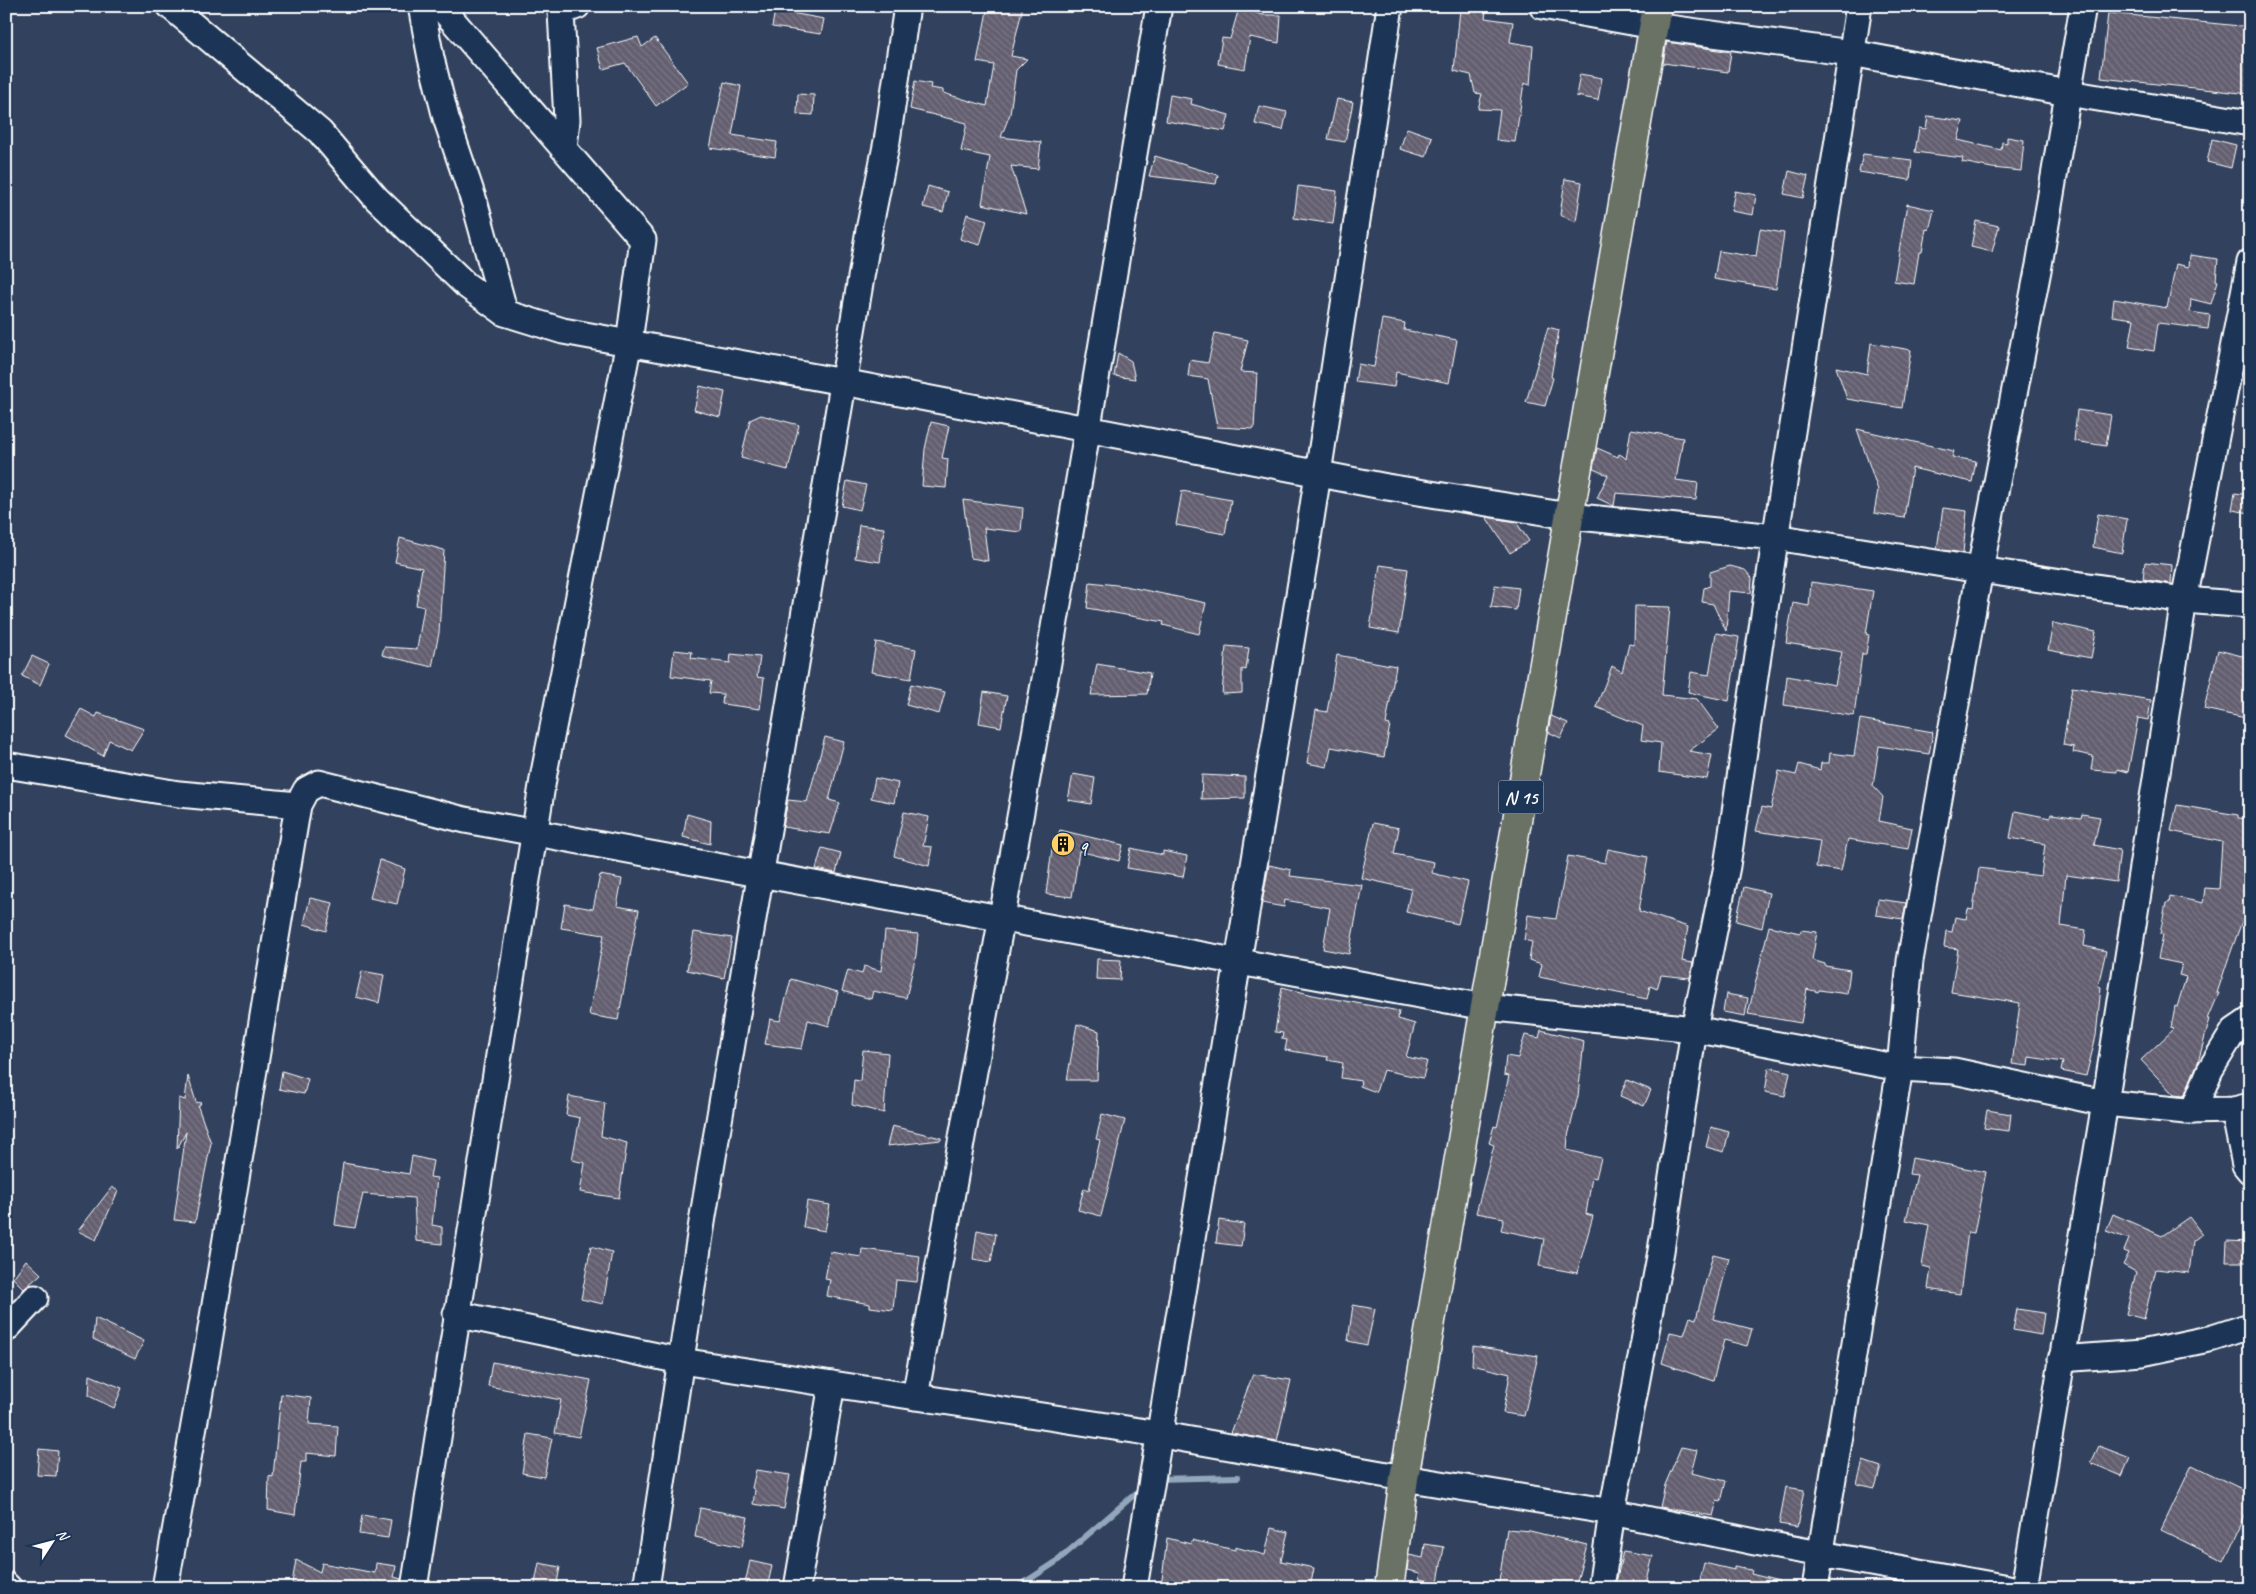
<svg xmlns="http://www.w3.org/2000/svg" width="2256" height="1594" viewBox="0 0 2256 1594" font-family="Caveat,sans-serif">
	<style>
		.lines { fill: none; stroke-linecap: round; stroke-linejoin: round }
		.stream { stroke: #92a6bc; stroke-width: 6 }
		.building { fill: url(#building-back-hatch); stroke: #fff }
		.street-casing { stroke: #fff; stroke-width: 29 }
		.primary-casing { stroke: #fff; stroke-width: 31 }
		.street { stroke: #1d3557; stroke-width: 25 }
		.primary { stroke: #6b7165; stroke-width: 28 }
		.labels { text-anchor: middle; stroke-width: 4; stroke-linejoin: round; paint-order: stroke }
		.shield { fill: #1d3557; stroke: #bbc2cd; stroke-width: 1 }
		.shield-label { font-size: 19px; font-weight: bold; fill: #fff }
		.poi-label { font-size: 20px; fill: #fff; stroke: #1d3557; text-anchor: start }
	</style>
	<defs>
		<pattern id="building-back-hatch" width="6" height="6" patternUnits="userSpaceOnUse" patternTransform="scale(1.25)"><rect width="6" height="6" fill="#635f70"/><path d="M-1 5l2 2M0 0l6 6M5-1l2 2" fill="none" stroke="#7a7785"/></pattern>
	</defs>
	<rect width="100%" height="100%" fill="#32425e"/>
	<filter id="ink" filterUnits="userSpaceOnUse"><feTurbulence type="fractalNoise" baseFrequency=".02" numOctaves="2"/><feDisplacementMap in="SourceGraphic" scale="10" xChannelSelector="R" yChannelSelector="G"/><feConvolveMatrix kernelMatrix="1 2 1 2 8 2 1 2 1" color-interpolation-filters="sRGB"/></filter>
	<g filter="url(#ink)">
		<g class="lines">
			<g class="stream">
				<path d="M1157 1479 1238 1477"/>
				<path d="M1016 1588 1056 1562 1142 1488"/>
			</g>
		</g>
		<g class="building">
			<path d="M988 6H1023L1011 56 1027 59 1016 70 1010 114 1001 137 1041 142 1038 169 1011 166 1026 214 982 204 990 157 961 151 967 123 910 109 915 81 931 84 930 88 943 90V93L987 106 994 65 977 62Z"/>
			<path d="M1239 8 1263 15H1281L1279 43 1250 37 1245 69 1218 64 1222 38 1230 39Z"/>
			<path d="M1460 9 1486 12 1485 18 1513 22 1510 42 1533 46 1530 85 1524 83 1515 142 1496 140 1500 110 1478 109 1482 94 1475 93 1471 75 1454 71Z"/>
			<path d="M775 10 824 19 821 34 772 27Z"/>
			<path d="M2108 13 2250 27V94L2101 78Z"/>
			<path d="M638 37 642 47 655 38 688 83 656 106 625 63 603 69 597 48Z"/>
			<path d="M1667 42 1731 52 1728 72 1663 63Z"/>
			<path d="M1580 74 1602 78 1598 100 1576 96Z"/>
			<path d="M724 82 741 86 732 135 777 142 775 157 710 148Z"/>
			<path d="M798 94 814 95 813 115 797 114Z"/>
			<path d="M1170 95 1192 99 1191 104 1229 115 1225 131 1166 121Z"/>
			<path d="M1337 99 1353 102 1345 142 1328 139Z"/>
			<path d="M1259 106 1287 112 1283 130 1255 124Z"/>
			<path d="M1928 116 1963 121 1958 140 2001 150 2002 142 2007 143V137L2024 140 2021 171 1992 168 1962 162 1963 158 1915 152 1919 128 1926 129Z"/>
			<path d="M1407 128 1432 137 1426 157 1400 149Z"/>
			<path d="M2212 139 2236 145 2231 168 2207 162Z"/>
			<path d="M1863 154 1912 160 1910 180 1859 172Z"/>
			<path d="M1155 156 1218 175 1216 184 1149 176Z"/>
			<path d="M1789 171 1808 176 1803 198 1784 194Z"/>
			<path d="M1565 179 1582 182 1576 222 1560 215Z"/>
			<path d="M928 186 948 192 943 212 923 207Z"/>
			<path d="M1298 186 1337 191 1333 224 1294 218Z"/>
			<path d="M1735 191 1756 195 1753 215 1731 211Z"/>
			<path d="M1907 204 1934 210 1929 230 1926 229 1922 252H1919L1914 284 1894 281Z"/>
			<path d="M967 214 987 220 980 245 960 239Z"/>
			<path d="M1976 221 1999 226 1992 252 1971 247Z"/>
			<path d="M1760 229 1784 233 1776 289 1714 279 1719 251 1756 257Z"/>
			<path d="M2190 255 2218 259 2216 280 2218 281 2211 304 2191 299 2190 312 2210 315 2208 329 2158 323 2154 351 2129 347 2134 319 2112 316 2114 299 2167 308 2176 264 2189 267Z"/>
			<path d="M1382 319 1405 323 1404 330 1457 340 1449 383 1396 372 1394 387 1355 382 1358 364 1374 367Z"/>
			<path d="M1548 327 1559 330 1551 377 1553 378 1545 406 1526 402Z"/>
			<path d="M1215 333 1248 340 1240 372 1257 373 1254 429 1217 427 1208 379 1188 376 1190 360 1208 363Z"/>
			<path d="M1871 343 1911 350 1902 408 1847 399 1836 367 1867 374Z"/>
			<path d="M1118 353 1131 361 1135 379 1114 376Z"/>
			<path d="M700 386 725 392 720 417 694 410Z"/>
			<path d="M2077 410 2111 415 2106 446 2074 441Z"/>
			<path d="M761 415 799 425 788 470 741 458 750 420Z"/>
			<path d="M931 422 949 426 942 458 948 459 946 488 922 486 925 449Z"/>
			<path d="M1631 429 1683 438 1676 480 1698 483 1696 500 1616 493 1614 506 1597 498 1608 475 1593 469 1597 448 1618 457 1619 454 1623 456 1626 459Z"/>
			<path d="M1857 429 1954 451 1952 457 1976 461 1972 482 1912 468 1904 518 1874 513 1878 490Z"/>
			<path d="M847 481 866 485 860 510 842 506Z"/>
			<path d="M1182 491 1231 500 1225 534 1176 525Z"/>
			<path d="M2235 493 2250 495V513L2232 510Z"/>
			<path d="M963 500 1023 508 1021 532 984 528 988 561 971 558Z"/>
			<path d="M1943 508 1967 511 1963 553 1937 549Z"/>
			<path d="M2098 514 2127 519 2122 553 2093 547Z"/>
			<path d="M1486 517 1516 522 1529 541 1510 553Z"/>
			<path d="M859 525 884 528 880 562 855 558Z"/>
			<path d="M400 538 444 550 439 633 432 667 382 655 384 647 417 649 424 607 416 605 422 568 395 562Z"/>
			<path d="M2145 562 2172 565 2171 584 2143 579Z"/>
			<path d="M1380 565 1408 569 1399 633 1370 628Z"/>
			<path d="M1730 566 1745 570 1752 578 1751 593 1729 591 1726 631 1713 604 1702 602 1704 588 1710 586V572Z"/>
			<path d="M1090 582 1125 586 1206 603 1199 634 1163 625 1164 622 1087 608Z"/>
			<path d="M1811 582 1873 591 1866 634 1869 635 1866 654H1862L1854 716 1784 705 1787 676 1835 685 1842 652 1786 643 1793 603 1809 606Z"/>
			<path d="M1495 585 1519 588 1516 610 1491 607Z"/>
			<path d="M1635 606 1670 607 1662 695 1697 699 1719 729 1689 751 1712 755 1707 779 1659 772 1661 743 1641 740 1643 726 1596 707 1612 666 1622 672 1629 644 1634 645Z"/>
			<path d="M2053 623 2096 632 2091 658 2048 650Z"/>
			<path d="M1716 633 1739 637 1729 701 1688 692 1691 672 1709 675Z"/>
			<path d="M876 642 916 649 911 679 871 672Z"/>
			<path d="M1226 646 1249 648 1246 670 1242 669V693L1222 694Z"/>
			<path d="M674 650 692 652 691 658 730 663 731 654 760 657 757 677 764 678 760 709 722 704 723 694 709 693 711 681 671 676Z"/>
			<path d="M2218 650 2250 658V719L2204 709Z"/>
			<path d="M1337 655 1396 666 1386 724 1390 725 1384 757 1331 747 1327 767 1307 763 1316 710 1327 712Z"/>
			<path d="M32 656 49 664 40 685 22 676Z"/>
			<path d="M1097 664 1150 673 1147 694 1091 695Z"/>
			<path d="M911 684 945 692 939 714 906 705Z"/>
			<path d="M2072 687 2151 700 2148 720 2138 718 2128 772 2117 769V772L2091 770 2093 756 2073 752 2074 747 2063 745Z"/>
			<path d="M984 692 1007 696 1001 727 979 723Z"/>
			<path d="M81 709 96 717 98 713 144 729 131 750 109 740 103 756 66 735Z"/>
			<path d="M1551 716 1568 723 1561 738 1548 732Z"/>
			<path d="M1860 719 1933 732 1929 754 1879 746 1873 786 1883 797 1879 821 1912 828 1908 849 1848 839 1841 871 1816 867 1820 841 1756 831 1762 807 1771 809 1779 771 1796 775 1799 764 1820 770 1821 763H1829L1830 753 1854 756Z"/>
			<path d="M825 737 844 742 829 800 840 803 830 834 783 827 788 800 807 802Z"/>
			<path d="M1073 774 1095 778 1091 804 1068 800Z"/>
			<path d="M1202 775 1245 777V798L1201 799Z"/>
			<path d="M875 778 898 783 894 803 871 798Z"/>
			<path d="M2177 805 2238 815V818L2250 819 2248 890 2250 891 2245 913 2228 960 2217 993H2219L2208 1019H2210L2198 1062 2184 1096 2174 1095 2141 1060 2174 1029 2171 1028 2175 1006 2177 1007 2186 977 2179 975 2182 964 2158 959 2163 935 2160 934 2166 903H2169L2170 896 2203 903 2205 888 2219 889 2222 842 2171 831Z"/>
			<path d="M2015 811 2050 818 2051 814 2081 818 2082 814 2100 817 2094 845 2120 850 2116 882 2066 875 2061 926 2086 930 2084 946 2106 951 2098 986 2101 987 2096 1036 2086 1076 2061 1071 2063 1062 2029 1057 2028 1066 2012 1064 2020 1003 1951 992 1958 949 1944 947 1946 931 1952 932 1955 917 1966 919 1968 909 1973 910 1979 868 2041 876 2045 844 2010 838Z"/>
			<path d="M904 812 929 817 923 846 932 847 929 866 894 856Z"/>
			<path d="M687 814 711 821 710 844 683 837Z"/>
			<path d="M1373 823 1399 828 1394 854 1434 862 1432 873 1468 882 1458 924 1406 912 1411 889 1361 878Z"/>
			<path d="M1060 830 1123 845 1119 861 1079 851 1072 897 1046 894 1052 849Z"/>
			<path d="M822 848 841 853 836 873 816 869Z"/>
			<path d="M1131 848 1163 855V851L1187 856 1183 877 1127 868Z"/>
			<path d="M1608 849 1648 857 1639 911 1688 927 1682 961 1693 963 1690 978 1661 975 1657 989 1650 986 1647 999 1539 977 1542 964 1529 960 1532 942 1524 940 1528 915 1556 919 1568 856 1605 863Z"/>
			<path d="M380 860 405 869 397 904 370 898Z"/>
			<path d="M1269 865 1291 870 1290 876 1362 885 1349 954 1323 949 1330 908 1285 900 1284 907 1262 903Z"/>
			<path d="M600 875 622 879 617 906 639 910 618 1020 589 1015 604 935 561 928 565 904 593 909Z"/>
			<path d="M1744 887 1769 893 1762 928 1736 921Z"/>
			<path d="M310 898 333 903 326 931 304 924Z"/>
			<path d="M1878 899 1906 903 1903 919 1876 915Z"/>
			<path d="M1769 926 1800 933 1801 930 1817 932 1812 960 1825 964V966L1850 970 1847 994 1819 990 1818 992 1807 989 1801 1023 1748 1014Z"/>
			<path d="M885 931 918 934 916 955 906 998 873 991 871 999 842 991 848 970 862 974 864 966 881 971Z"/>
			<path d="M694 932 732 938 724 978 687 970Z"/>
			<path d="M1097 959 1121 960 1120 980 1096 979Z"/>
			<path d="M362 971 384 975 379 1003 356 997Z"/>
			<path d="M791 979 838 992 829 1026 808 1020 802 1049 765 1044 770 1019 780 1021Z"/>
			<path d="M1282 987 1313 995 1399 1011 1398 1019 1415 1024 1406 1057 1427 1061 1423 1078 1383 1070 1376 1092 1360 1086 1361 1081 1341 1078 1343 1063 1327 1060 1328 1057 1285 1050 1287 1040 1282 1039 1283 1033 1275 1032Z"/>
			<path d="M1726 994 1748 998 1745 1016 1723 1012Z"/>
			<path d="M1077 1024 1099 1031 1097 1080H1067Z"/>
			<path d="M1541 1030 1584 1041 1578 1096 1568 1136 1567 1150 1601 1158 1596 1178 1592 1177 1586 1214 1593 1216 1577 1273 1539 1266 1544 1239 1501 1230 1504 1218 1476 1213 1494 1145 1489 1143 1494 1126 1497 1127 1509 1076 1504 1075 1506 1056 1518 1058 1525 1035 1539 1038Z"/>
			<path d="M863 1050 888 1053 884 1113 852 1105 854 1080 860 1081Z"/>
			<path d="M1769 1067 1790 1072 1785 1096 1765 1092Z"/>
			<path d="M282 1071 308 1079 304 1094 279 1089Z"/>
			<path d="M188 1076 196 1102 201 1103 198 1107 211 1143 195 1222 174 1220 186 1132 177 1149 179 1098 185 1100Z"/>
			<path d="M1627 1080 1651 1090 1644 1106 1620 1096Z"/>
			<path d="M569 1096 605 1103 601 1136 627 1143 619 1198 580 1192 585 1163 572 1160 580 1118 566 1115Z"/>
			<path d="M1987 1110 2011 1114 2009 1131 1984 1128Z"/>
			<path d="M1102 1114 1125 1120 1101 1216 1078 1210 1084 1188 1089 1190 1100 1140 1096 1139Z"/>
			<path d="M892 1126 941 1138V1140L887 1146Z"/>
			<path d="M1711 1127 1729 1132 1724 1152 1706 1147Z"/>
			<path d="M412 1156 433 1161 430 1177 437 1178 432 1225 442 1227V1244L416 1241 414 1198 363 1194 355 1228 335 1225 343 1163 409 1174Z"/>
			<path d="M1912 1158 1986 1172 1974 1233 1968 1232 1960 1294 1928 1289 1931 1268 1922 1266 1929 1225 1906 1220 1917 1175 1909 1174Z"/>
			<path d="M112 1187 118 1191 96 1240 78 1231Z"/>
			<path d="M807 1201 830 1205 825 1231 803 1227Z"/>
			<path d="M2113 1214 2162 1236 2189 1217 2202 1234 2193 1241 2189 1273 2156 1269 2144 1319 2126 1314 2136 1272 2123 1265 2129 1253 2124 1251 2129 1239 2106 1231Z"/>
			<path d="M1219 1220 1244 1224 1241 1246 1216 1243Z"/>
			<path d="M977 1230 996 1234 991 1262 973 1259Z"/>
			<path d="M2227 1241 2250 1242V1262H2226Z"/>
			<path d="M591 1246 612 1252 603 1304 581 1299Z"/>
			<path d="M862 1249 920 1256 917 1282 896 1280 893 1310 870 1307V1304L827 1296 830 1280 825 1279 830 1252 861 1257Z"/>
			<path d="M1713 1254 1729 1258 1713 1319 1752 1329 1747 1346 1724 1340 1713 1381 1662 1363 1670 1332 1684 1335 1690 1317 1696 1319Z"/>
			<path d="M26 1260 41 1274 24 1289 13 1278Z"/>
			<path d="M1353 1305 1375 1309 1367 1345 1348 1341Z"/>
			<path d="M2017 1309 2044 1313 2041 1335 2013 1330Z"/>
			<path d="M95 1318 144 1341 135 1359 93 1339Z"/>
			<path d="M1473 1346 1538 1356 1524 1416 1503 1413 1510 1374 1472 1365Z"/>
			<path d="M492 1362 591 1380 579 1437 555 1433 561 1400 488 1386Z"/>
			<path d="M1253 1374 1291 1380 1277 1441 1231 1433Z"/>
			<path d="M90 1375 122 1388 114 1408 89 1396Z"/>
			<path d="M281 1394 311 1398 309 1424 338 1426 336 1456 306 1453V1462H301L295 1515 268 1510 269 1476 273 1477Z"/>
			<path d="M528 1434 552 1438 544 1477 522 1473Z"/>
			<path d="M2099 1446 2130 1458 2122 1476 2091 1463Z"/>
			<path d="M1681 1447 1697 1450 1691 1473 1726 1481 1721 1502 1717 1501 1713 1516 1660 1507 1665 1485Z"/>
			<path d="M39 1449 58 1451 56 1476 37 1475Z"/>
			<path d="M1863 1461 1881 1467 1875 1488 1857 1484Z"/>
			<path d="M2192 1465 2250 1493V1506L2224 1561 2161 1530Z"/>
			<path d="M756 1470 790 1475 784 1509 753 1504 755 1490 752 1488Z"/>
			<path d="M1786 1487 1804 1490 1797 1527 1779 1524Z"/>
			<path d="M700 1508 748 1517 742 1547 695 1537Z"/>
			<path d="M362 1515 391 1520 388 1538 359 1534Z"/>
			<path d="M1271 1528 1288 1532 1281 1561 1314 1568 1310 1588 1282 1583 1281 1588H1161L1167 1538 1191 1544 1192 1540 1235 1550V1547L1265 1555Z"/>
			<path d="M1507 1529 1530 1531 1587 1545 1575 1588H1498Z"/>
			<path d="M1425 1544 1444 1547 1438 1582 1419 1579 1420 1573 1407 1570 1409 1555 1423 1558Z"/>
			<path d="M1623 1551 1653 1556 1645 1588 1616 1583Z"/>
			<path d="M296 1560 320 1572 322 1563 375 1573 376 1563 396 1566 394 1577 401 1579 400 1588H315L292 1583Z"/>
			<path d="M750 1561 772 1566 767 1588H744Z"/>
			<path d="M539 1563 560 1567 556 1588H534Z"/>
			<path d="M1704 1563 1734 1570V1567L1752 1570 1751 1574 1779 1581 1778 1588H1698Z"/>
		</g>
		<g class="lines">
			<g class="street-casing">
				<g id="street">
					<path d="M170 6 320 132 376 198 466 285 505 313 563 331 843 382 1387 487 1569 516 1775 537 1980 570 2184 600 2250 605"/>
					<path d="M421 6 431 58 446 118 475 204 505 313"/>
					<path d="M1542 6 1654 26 1851 53 2068 93 2250 123"/>
					<path d="M564 148 567 120 561 12 577 6"/>
					<path d="M6 765 179 794 298 805"/>
					<path d="M2234 1110 2245 1165 2250 1171"/>
					<path d="M2193 1111 2210 1070 2234 1031 2250 1020"/>
					<path d="M456 1314 681 1361 1140 1431 1404 1478 1612 1512 1755 1542 2008 1588"/>
					<path d="M6 1329 35 1298"/>
					<path d="M2061 1359 2142 1353 2213 1338 2250 1326"/>
					<path d="M915 1397 1049 657 1159 6"/>
					<path d="M6 1585 9 1588"/>
					<path d="M165 1588 208 1347 298 805 306 790 319 783 465 820 1485 1007 1694 1029 1900 1068 1954 1071 2105 1103 2186 1111 2234 1110 2250 1106"/>
					<path d="M414 1588 544 773 629 342 643 240 440 6"/>
					<path d="M646 1588 703 1216 869 230 887 141 907 6"/>
					<path d="M797 1588 832 1384"/>
					<path d="M1134 1588 1305 558 1390 6"/>
					<path d="M1601 1588 1612 1512 1661 1251 1694 1029 1727 866 1777 527 1859 6"/>
					<path d="M1815 1588 1900 1068 1910 961 1980 570 2039 265 2083 6"/>
					<path d="M2024 1588 2105 1103 2184 600 2250 262"/>
				</g>
			</g>
			<g class="primary-casing">
				<path id="primary" d="M1389 1588 1404 1478 1657 6"/>
			</g>
			<use href="#street" class="street"/>
			<use href="#primary" class="primary"/>
		</g>
	</g>
	<defs>
		<g id="building-disc" transform="scale(1.25)"><circle r="9.5" fill="#ffd166" stroke="#1d3557"/><path d="M-4-6H4V6H1V3H-1V6H-4ZM-2.5-4.3h1.7v1.8h-1.7ZM.8-4.3h1.7v1.8H.8ZM-2.5-1h1.7V.8h-1.7ZM.8-1h1.7V.8H.8Z" fill="#111"/></g>
	</defs>
	<g fill-rule="evenodd">
		<use href="#building-disc" x="1063" y="844"/>
	</g>
	<g class="labels">
		<rect class="shield" x="1498.5" y="780.5" width="45" height="33" rx="4"/>
		<g class="shield-label">
			<text x="1521" y="804">N 15</text>
		</g>
		<g class="poi-label">
			<text x="1080" y="851">q</text>
		</g>
	</g>
	<rect width="2256" height="1594" fill="none" stroke="#1d3557" stroke-width="25"/>
	<rect x="12" y="12" width="2231" height="1569" fill="none" stroke="#fff" stroke-width="2" filter="url(#ink)"/>
	<g transform="translate(52 1542) rotate(54)" stroke="#1d3557" stroke-width="4" paint-order="stroke">
	<path d="M0-4L9 19L0 12L-9 19Z" fill="#ffffff"/>
	<text y="-8" font-size="14" font-weight="bold" text-anchor="middle" fill="#ffffff">N</text>
	</g>
</svg>
